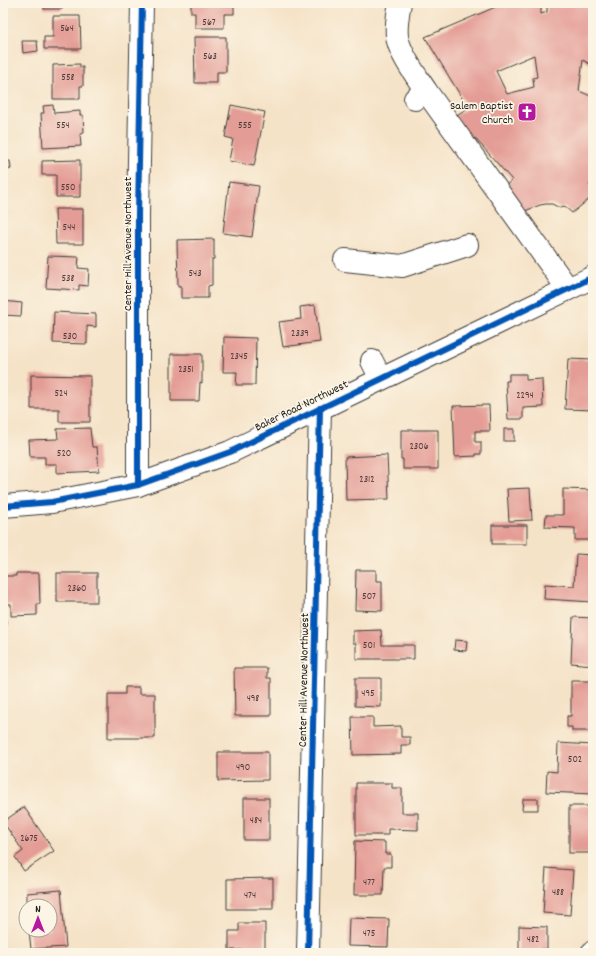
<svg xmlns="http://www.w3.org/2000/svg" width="596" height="956" viewBox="0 0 596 956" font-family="Dekko,sans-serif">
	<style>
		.building { fill: #e49d96; fill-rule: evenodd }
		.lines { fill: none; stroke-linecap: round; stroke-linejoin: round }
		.minor-casing { stroke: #3d3a36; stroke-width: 24 }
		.minor { stroke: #fff; stroke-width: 22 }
		.cycleway-casing { stroke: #fcf5e5; stroke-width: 8 }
		.cycleway { stroke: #0057b8; stroke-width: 6 }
		.labels { text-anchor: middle; stroke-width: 3.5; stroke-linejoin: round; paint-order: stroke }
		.number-label { font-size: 10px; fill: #4e3c3a }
		.poi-label { font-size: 12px; fill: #1c1c1c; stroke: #fcf5e5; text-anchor: end }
		.street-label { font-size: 12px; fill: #1c1c1c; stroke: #fcf5e5 }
	</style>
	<rect width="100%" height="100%" fill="#fcf5e5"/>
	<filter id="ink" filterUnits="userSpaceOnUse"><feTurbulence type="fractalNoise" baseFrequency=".025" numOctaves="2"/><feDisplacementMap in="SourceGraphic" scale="8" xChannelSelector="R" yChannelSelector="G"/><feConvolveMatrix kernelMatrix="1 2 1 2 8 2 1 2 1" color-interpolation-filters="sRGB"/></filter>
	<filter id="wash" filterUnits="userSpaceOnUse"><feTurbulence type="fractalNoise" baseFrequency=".012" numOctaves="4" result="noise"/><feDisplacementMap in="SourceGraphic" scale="16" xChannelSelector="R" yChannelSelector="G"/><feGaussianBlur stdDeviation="0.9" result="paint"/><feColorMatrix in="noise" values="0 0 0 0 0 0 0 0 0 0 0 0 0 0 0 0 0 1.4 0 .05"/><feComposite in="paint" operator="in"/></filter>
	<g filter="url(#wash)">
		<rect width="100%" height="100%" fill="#f5e3c8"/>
		<g id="blocks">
			<g class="building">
				<rect x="44" y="3" width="18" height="6"/>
				<path d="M191 3H234V14H224V28H195V13H191Z"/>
				<path d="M505 3H541V14L547 12V3H593V66L583 60 579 91 593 97V181L589 185 593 191V196L572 213 564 206 560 208 552 204H546L540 205 525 211 504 187 512 180 475 138 473 141 455 116 468 108 425 37ZM534 55 537 77 533 78 534 87 507 94 496 71Z"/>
				<path d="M53 16H80L81 49H44V37H53Z"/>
				<path d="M194 37H226V72H217V83H195Z"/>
				<path d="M22 41H37L38 51 23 53Z"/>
				<path d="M80 64V67H83V86H80V99H53V65Z"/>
				<path d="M53 105 54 113 80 111V115H83L84 133 80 134 81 146 43 148 41 113H44L43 106Z"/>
				<path d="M231 105 265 112 254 166 229 161 233 139 225 137Z"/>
				<path d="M80 160V197H56V175H42V161Z"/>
				<path d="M3 161H10L11 169 3 170Z"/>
				<path d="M229 182 259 186 252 237 223 233Z"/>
				<path d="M55 209H83V244H56Z"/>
				<path d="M214 239V259H212V285L208 286V298H181V286H178L177 240Z"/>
				<path d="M48 256 79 257 78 268 89 269 88 286 79 285V290L46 288Z"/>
				<path d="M3 301 22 303 21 316 3 315Z"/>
				<path d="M315 305 320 342 283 347 279 322 301 319 300 307Z"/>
				<path d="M54 312 96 314V327L87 326V344L53 343Z"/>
				<path d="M224 337 256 338 255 385H236L237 372H223Z"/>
				<path d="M171 354H202V383L200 382 199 401H171Z"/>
				<path d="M568 359 593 360V410L565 409Z"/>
				<path d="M509 374H526V380L542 379 543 407 523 408V419H508L506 381H509Z"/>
				<path d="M31 375 90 376V422H59V409H31Z"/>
				<path d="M489 405 490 431H475V442H481V454H476V456L455 457 453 406Z"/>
				<path d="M90 428 92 447H97L99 471 57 473V464H45V457H30L29 440 58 439 57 429Z"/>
				<rect x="504" y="429" width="10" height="12"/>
				<path d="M401 430H438V469H403V459H401Z"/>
				<path d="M387 455 389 499 346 500 345 457Z"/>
				<path d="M530 488 532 520 509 521 507 489Z"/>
				<path d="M563 489 593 490V540H575V528L545 527 546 515H563Z"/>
				<rect x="492" y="525" width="35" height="19"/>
				<path d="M576 554 593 555V602L544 599 545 584 574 586Z"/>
				<path d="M356 570H376V581H382V611L355 610Z"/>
				<path d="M16 573H39L40 604H37V615L11 616V604H3V576H16Z"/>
				<rect x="57" y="573" width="40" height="29"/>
				<path d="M573 617 593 618V665L571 663Z"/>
				<rect x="3" y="620" width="3" height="26"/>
				<path d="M381 630 382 645H414V659H356V643H353V631Z"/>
				<path d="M455 640 467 641 466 651 454 650Z"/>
				<path d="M234 668H267V678H271V716H235Z"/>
				<path d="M355 678H381V707L355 706Z"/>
				<path d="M571 681H593V731H572V727H567V716H571Z"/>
				<path d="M125 687H139V694H155V738H108V694H125Z"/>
				<path d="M352 717H373V727L401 726V737H410V745H401V754L353 755Z"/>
				<path d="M558 743 593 745V794L546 792 547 771 557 772Z"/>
				<path d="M218 752H268V780L218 781Z"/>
				<path d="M356 783H392V788H402V813H418V830L388 829V835H356Z"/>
				<rect x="244" y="798" width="25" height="42"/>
				<path d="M523 799H538V810H522Z"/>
				<rect x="569" y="806" width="24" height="47"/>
				<path d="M24 807 54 851 24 871 15 857 23 851 3 822Z"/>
				<path d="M355 841 385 842V854H391V867H384L383 895H354Z"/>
				<path d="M546 868 573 870 570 915 543 913Z"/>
				<path d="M273 878V909H227V879Z"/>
				<path d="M61 890 66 947 31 949 29 930H50V906H27V893Z"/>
				<path d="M349 918 389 919 388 947 348 946Z"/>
				<path d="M239 923H265V950H229V931H239Z"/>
				<path d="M519 926 547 927V949H540V953H519Z"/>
			</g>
		</g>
	</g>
	<g filter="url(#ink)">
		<use href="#blocks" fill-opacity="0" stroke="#3d3a36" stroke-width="1"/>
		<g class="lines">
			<g class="minor-casing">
				<g id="minor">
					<path d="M400 3C398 12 395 32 398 41 403 59 416 75 426 91L415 99"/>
					<path d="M426 91 568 289"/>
					<path d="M345 260 402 266 467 245"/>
					<path d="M372 361 381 379"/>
					<path d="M138 485V214L142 3"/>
					<path d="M3 506 52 502 138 485 230 452 593 277"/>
					<path d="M308 953 320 408"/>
					<path d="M592 953 593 952"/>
				</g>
			</g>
			<use href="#minor" class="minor"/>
			<g class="cycleway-casing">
				<g id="cycleway">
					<path d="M138 485V214L142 3"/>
					<path d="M3 506 52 502 138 485 230 452 593 277"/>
					<path d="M308 953 320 408"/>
				</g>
			</g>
			<use href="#cycleway" class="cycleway"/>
		</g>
	</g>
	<defs>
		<g id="church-square" transform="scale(1)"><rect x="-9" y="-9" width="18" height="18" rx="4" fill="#b5179e" stroke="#fcf5e5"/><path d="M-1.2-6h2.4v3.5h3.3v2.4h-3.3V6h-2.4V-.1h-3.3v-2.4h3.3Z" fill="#fff"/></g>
	</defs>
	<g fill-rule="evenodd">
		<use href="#church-square" x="527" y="112"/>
	</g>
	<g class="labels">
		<g class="number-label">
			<text x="209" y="25">567</text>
			<text x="67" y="31">564</text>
			<text x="210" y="59">563</text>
			<text x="68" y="80">558</text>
			<text x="63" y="128">554</text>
			<text x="245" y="128">555</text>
			<text x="68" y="190">550</text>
			<text x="69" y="230">544</text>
			<text x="195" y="276">543</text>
			<text x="68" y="281">538</text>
			<text x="300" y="336">2339</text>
			<text x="70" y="339">530</text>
			<text x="239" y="359">2345</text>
			<text x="186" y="372">2351</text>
			<text x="61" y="396">524</text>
			<text x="525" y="398">2294</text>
			<text x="419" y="449">2306</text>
			<text x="64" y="456">520</text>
			<text x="367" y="482">2312</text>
			<text x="77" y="591">2360</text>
			<text x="369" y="599">507</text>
			<text x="369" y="648">501</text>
			<text x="368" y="696">495</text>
			<text x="253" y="701">498</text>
			<text x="575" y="762">502</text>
			<text x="243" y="770">490</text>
			<text x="256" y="823">484</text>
			<text x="29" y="841">2675</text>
			<text x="369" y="885">477</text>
			<text x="558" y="895">488</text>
			<text x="250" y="898">474</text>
			<text x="369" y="936">475</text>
			<text x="533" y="942">482</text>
		</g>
		<g class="poi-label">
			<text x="513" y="109">Salem Baptist<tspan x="513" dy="14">Church</tspan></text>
		</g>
		<g class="street-label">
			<text transform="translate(127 244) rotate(-90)" y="4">Center Hill Avenue Northwest</text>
			<text transform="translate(301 405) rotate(-26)" y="4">Baker Road Northwest</text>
			<text transform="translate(303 680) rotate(-89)" y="4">Center Hill Avenue Northwest</text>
		</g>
	</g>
	<rect width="596" height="956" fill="none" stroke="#fcf5e5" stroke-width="16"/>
	<g transform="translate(38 918)"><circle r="19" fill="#fcf5e5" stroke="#a29e95"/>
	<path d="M0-3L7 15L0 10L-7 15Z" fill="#b5179e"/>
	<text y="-6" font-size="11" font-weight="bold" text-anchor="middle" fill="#1c1c1c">N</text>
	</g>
</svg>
